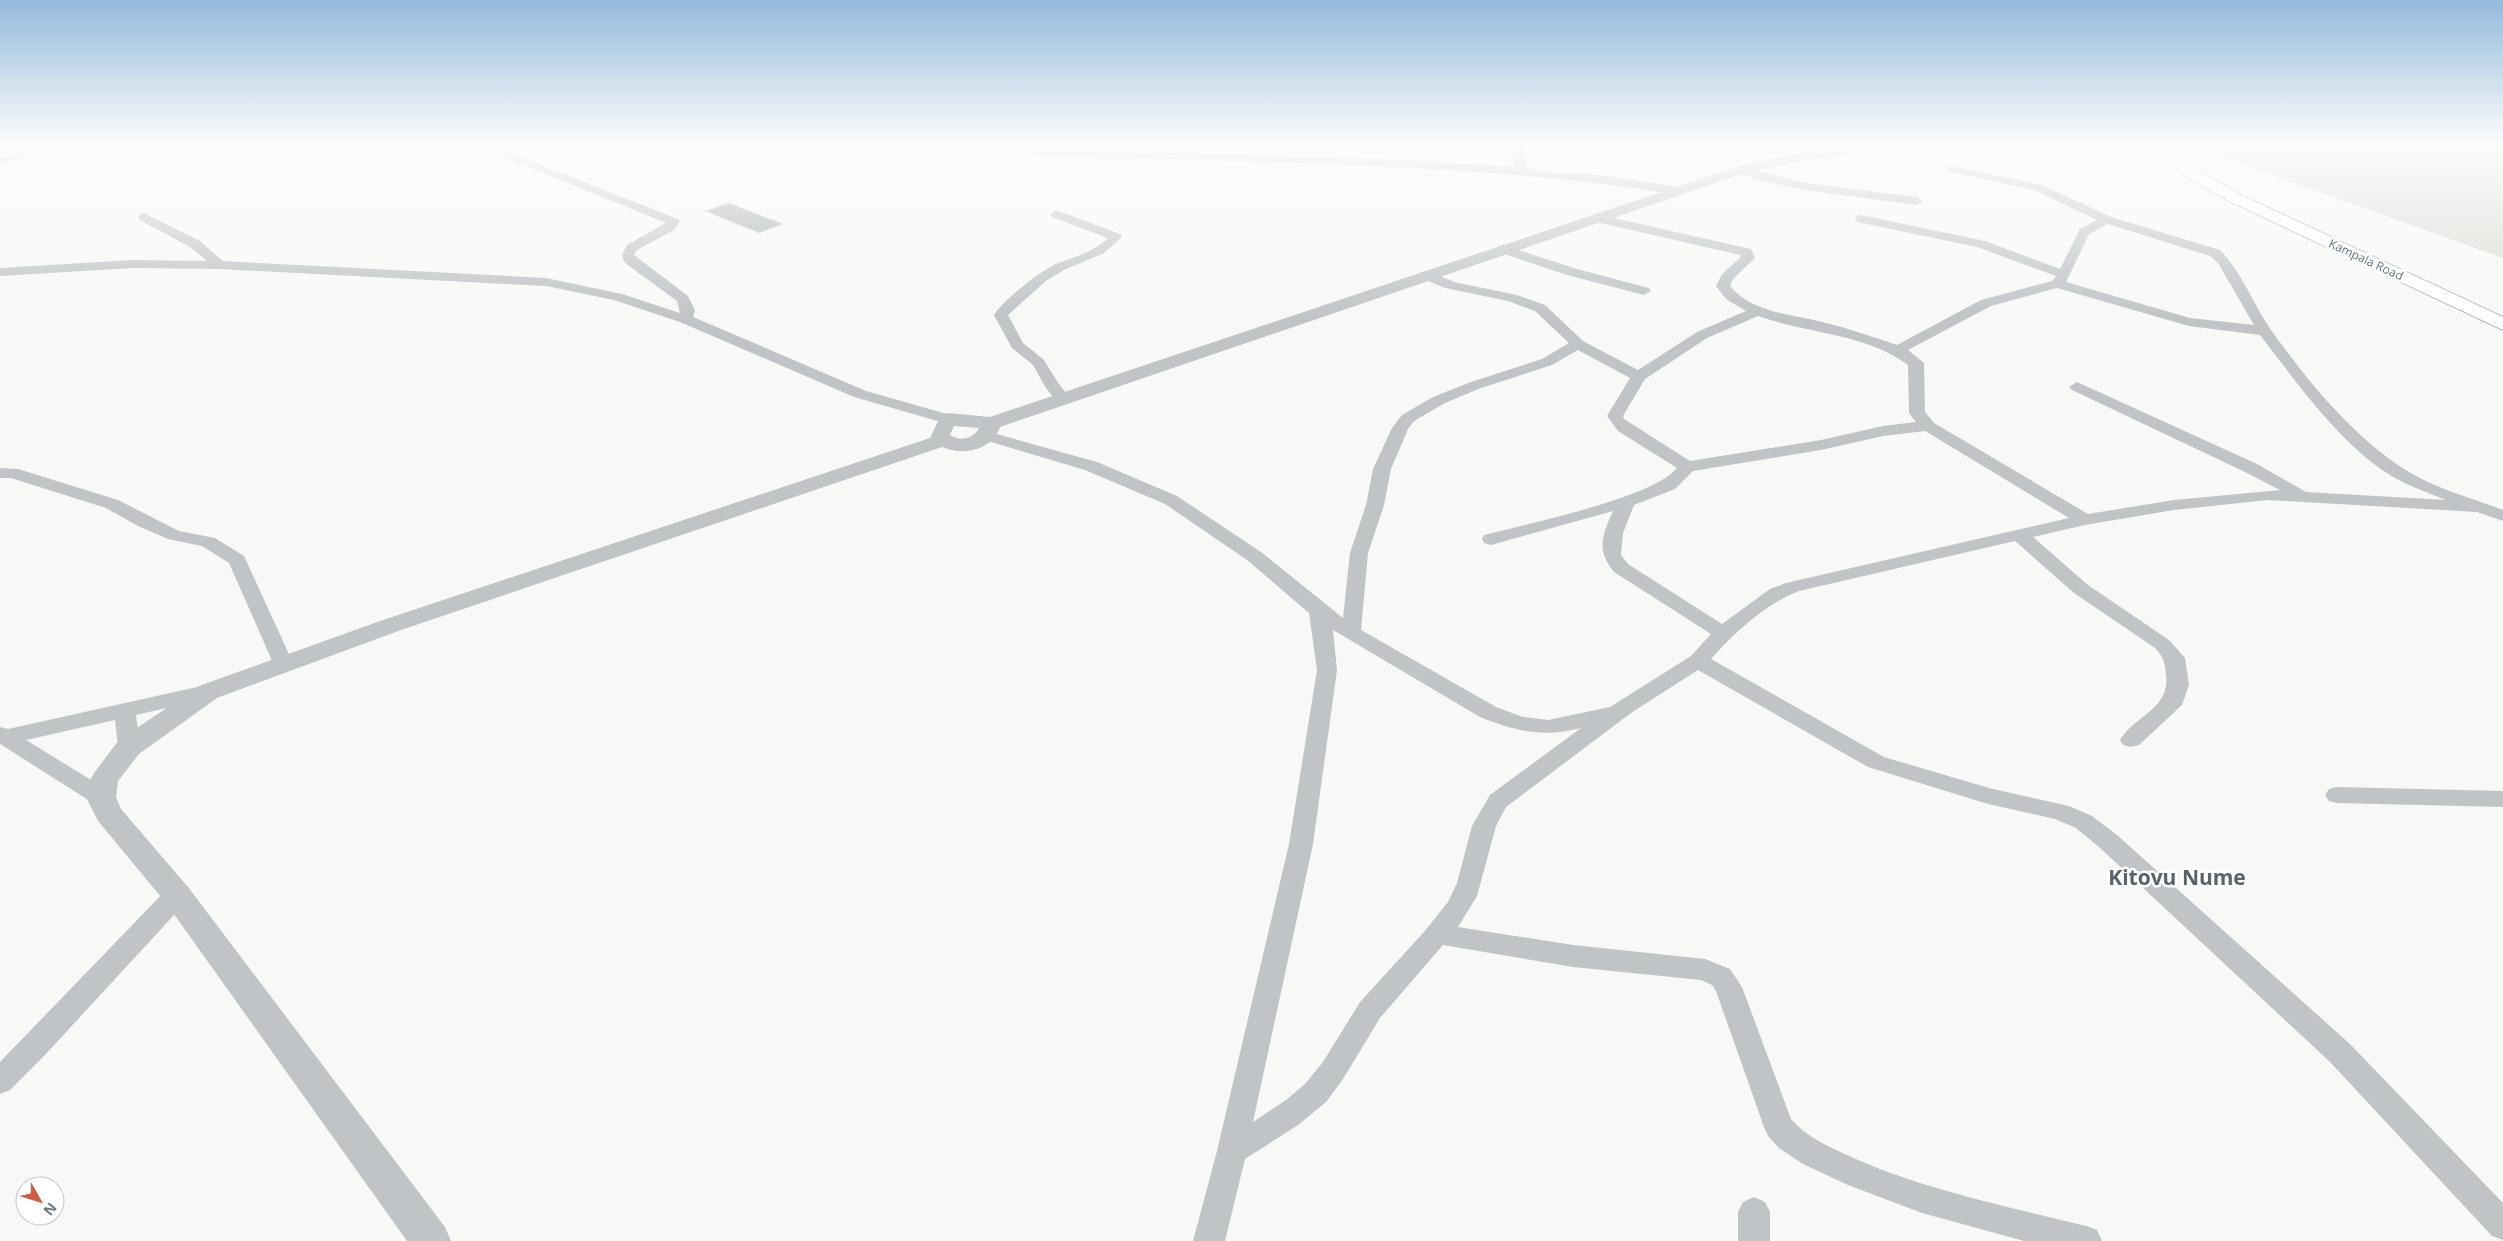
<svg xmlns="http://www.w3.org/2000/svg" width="2503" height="1241" viewBox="0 0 2503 1241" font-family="'Open Sans',sans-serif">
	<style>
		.green { fill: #d9ddd6 }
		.building { fill: #a8afb4; stroke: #dadad9 }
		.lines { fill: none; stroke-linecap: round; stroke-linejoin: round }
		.primary-casing { stroke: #b4b8bb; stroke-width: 2 }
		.minor { fill: #c0c4c7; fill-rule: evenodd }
		.tertiary { fill: #c0c4c7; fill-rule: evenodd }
		.primary { fill: #fff; fill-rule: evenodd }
		.labels { text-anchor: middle; stroke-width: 5; stroke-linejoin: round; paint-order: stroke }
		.far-street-label { font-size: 12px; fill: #66757e; stroke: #fff }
		.near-quarter-label { font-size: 21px; font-weight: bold; fill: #58636a; stroke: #fff }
	</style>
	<rect width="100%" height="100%" fill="#f8f8f6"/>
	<path class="green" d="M2200 145H2503V258L2225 158Z"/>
	<path class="building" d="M729 203 783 224 759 233 705 211Z"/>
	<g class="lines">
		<g class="primary-casing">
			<path id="primary" d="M2148 145H2165L2199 171 2241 195 2503 317V330L2229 201 2187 177Z"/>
		</g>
		<g class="minor">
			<path d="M43 145H61L0 164V158Z"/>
			<path d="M475 145H490L678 219 680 222 674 230 637 250 634 255 688 296 695 310 693 317 866 391 954 416 956 419 948 424 854 397 680 322 614 300 546 286 219 269 132 268 0 276V268L132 260 207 261 190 247 140 220 138 217 140 214 144 213 200 241 223 261 546 278 622 294 680 313 677 301 625 263 622 255 627 245 666 223Z"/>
			<path d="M816 145H934L1407 160 1514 167V158L1510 149 1511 147 1529 145 1521 149 1526 158V166C1548 177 1576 172 1599 175 1625 178 1651 183 1677 187L1683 191 1677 195C1531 170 1383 166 1235 161 1097 157 959 153 821 148Z"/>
			<path d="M1575 145H1591L1586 148Z"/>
			<path d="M1951 166 2042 185 2111 217 2220 250C2242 272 2253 304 2271 330 2309 383 2360 446 2418 477 2444 491 2475 499 2503 510V521L2477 512 2268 500 2174 510 2085 525 2033 537 2088 585 2169 640 2185 658 2189 685 2182 705 2139 745 2131 747 2123 745 2120 740C2134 716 2170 709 2166 676 2165 663 2164 658 2155 648L2074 593 2015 541 1799 591C1765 604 1734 633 1711 659L1884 757 1989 788 2069 806 2092 816 2117 835 2350 1044 2503 1203V1240L2492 1236 2330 1062 2099 847 2076 828 2055 819 1988 804 1868 767 1698 670 1631 713 1506 807 1496 826 1477 896 1458 927 1573 945 1705 959 1730 969 1742 987 1791 1119C1806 1137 1828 1146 1849 1156 1924 1190 2006 1206 2086 1226L2097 1230 2102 1241H2024L1922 1213 1848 1185 1803 1164 1779 1148 1768 1136 1764 1127 1716 991 1712 985 1701 980 1573 967 1443 945 1380 1018 1343 1079 1326 1102 1298 1125 1245 1159 1225 1241H1193L1217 1151 1289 844 1317 670 1309 613 1247 560 1165 504 1085 470 981 439 979 436 981 433H993L1097 462 1177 496 1261 552 1343 618 1350 553 1366 505 1373 469 1392 428 1402 415 1433 397 1471 382 1542 359 1569 343 1535 311 1508 301 1445 288 1421 278 1419 275 1421 272H1431L1454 282 1517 295 1545 305 1583 341 1638 370 1697 332 1746 311 1726 299 1716 286 1722 274 1741 257 1740 255 1592 221 1590 218 1596 214 1751 249 1755 258 1733 279 1730 286C1754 314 1792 314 1826 323 1850 329 1873 337 1897 345L1981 300 2052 281 2056 276 1977 247 1857 222 1855 219 1857 216 1861 215 1985 241 2060 269 2080 229 2097 220 2034 190 1947 171V167ZM2108 224 2210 256 2218 263 2254 325 2190 318 2066 282 2089 234ZM2057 288 2189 326 2260 335C2295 380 2329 429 2374 464 2395 481 2421 490 2446 500L2306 492 2257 464 2077 382 2069 387 2072 390 2245 472 2280 490 2174 500 2088 514 1934 423 1925 412 1924 363 1908 350 1991 306ZM1758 316C1808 334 1865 333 1908 365L1909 413 1916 422 1883 426 1821 440 1690 461 1624 419 1623 416 1645 379 1707 338ZM1578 350 1630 378 1607 416 1618 431 1677 468C1653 498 1526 524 1484 535L1482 539 1484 543 1491 545 1613 511C1602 536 1596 550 1614 572L1711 634 1691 656 1610 707 1548 720 1523 717 1496 707 1361 630 1368 553 1384 505 1391 469 1408 429 1414 421 1445 403 1481 388 1552 365ZM1925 431 2069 518 1786 583 1770 589 1722 624 1628 564 1621 555 1623 533 1634 505 1675 489 1693 471 1821 450 1883 436ZM1333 630 1480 717C1515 731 1544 738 1581 728L1490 795 1472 826 1457 883 1448 902 1424 932 1360 1002 1323 1062 1305 1084 1286 1100 1253 1122 1313 844 1337 670Z"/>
			<path d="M1741 167 1805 183 1917 197 1923 201 1917 205 1805 190 1758 180 1737 172 1735 170Z"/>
			<path d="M1056 210 1120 234 1122 237 1104 253 1064 270 1046 281 1008 315 1023 343 1044 360 1058 383 1071 399 1063 404 1057 402 1046 388 1033 365 1012 348 994 315C1002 301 1040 271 1056 264 1074 257 1094 252 1108 238L1052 217 1050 214Z"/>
			<path d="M1503 245 1577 269 1649 288 1651 291 1644 295 1567 275 1498 252 1497 249 1498 246Z"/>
			<path d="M0 468 18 469 118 500 179 531 215 538 244 556 293 663 290 668 283 670 276 668 273 663 229 563 202 546 168 539 138 526 106 508 11 478H0Z"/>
			<path d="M206 685 214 687 217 692 214 697 136 715 140 747 137 752 129 755 121 752 118 747 115 720 26 740 109 791 113 797 109 803 101 805 93 803 0 744V727L8 729Z"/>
			<path d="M2337 787 2503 791V807L2337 803 2329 801 2325 795 2329 789Z"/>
			<path d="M177 885 186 888 190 895 186 902 44 1056 10 1090 0 1094V1062L168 888Z"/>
			<path d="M1754 1197 1765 1202 1770 1212V1241H1738V1212L1743 1202Z"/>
		</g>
		<path class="tertiary" d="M1869 145 2160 147 2167 151 2160 155C2055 153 1950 145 1846 155 1812 158 1778 166 1745 173L1000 427C992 451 962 456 942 447L401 630 217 698 139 754 118 781 116 797 121 809 188 887 445 1227 451 1241H407L166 903 98 821 86 797 90 780 94 773 119 740 199 686 383 620 930 438 941 415 948 413 990 417 1736 167 1792 154ZM954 426 979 428C973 439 960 442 950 435Z"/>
		<use href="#primary" class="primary"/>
	</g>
	<linearGradient id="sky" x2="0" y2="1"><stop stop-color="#95badb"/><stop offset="0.45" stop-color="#fcfcfb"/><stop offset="1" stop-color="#fcfcfb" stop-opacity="0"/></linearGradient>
	<rect width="2503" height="319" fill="url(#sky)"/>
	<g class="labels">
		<g class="far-street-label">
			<text transform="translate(2366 260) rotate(25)" y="4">Kampala Road</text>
		</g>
		<g class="near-quarter-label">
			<text x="2177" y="885">Kitovu Nume</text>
		</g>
	</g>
	<g transform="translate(40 1201) rotate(129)"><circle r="24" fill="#ffffff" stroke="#c2c8cb"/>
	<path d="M0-4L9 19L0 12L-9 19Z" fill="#d05b3f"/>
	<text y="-8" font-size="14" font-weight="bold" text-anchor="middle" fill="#66757e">N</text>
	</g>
</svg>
